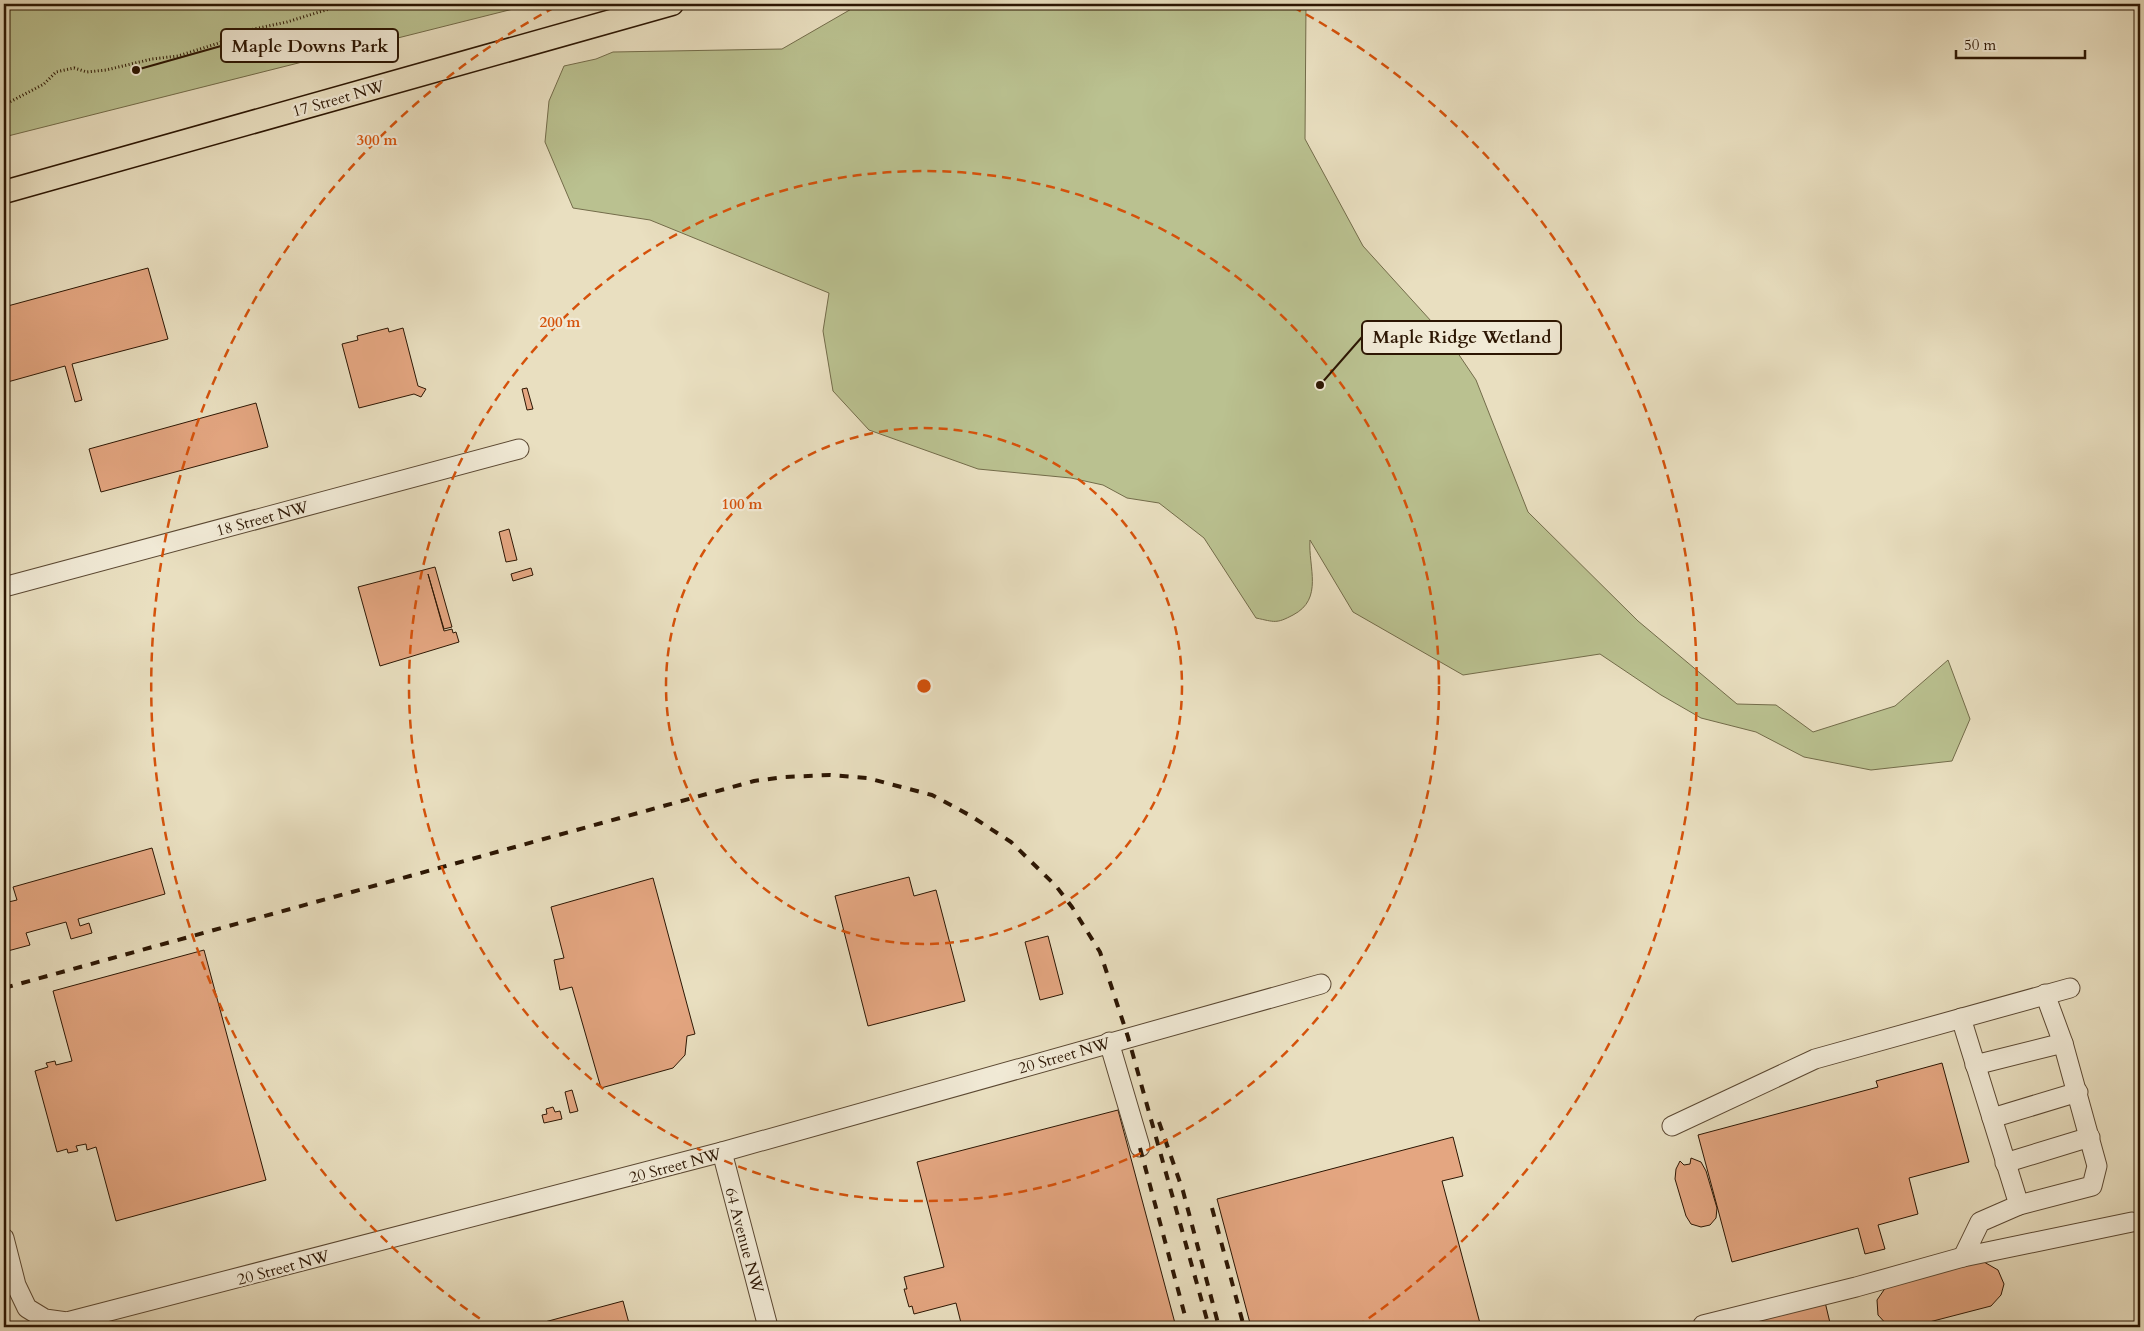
<svg xmlns="http://www.w3.org/2000/svg" width="2144" height="1331" viewBox="0 0 2144 1331" font-family="Cardo,serif">
	<style>
		.green { fill: #bac190; stroke: #736c4a }
		.building { fill: #e4a681; stroke: #2c1603 }
		.lines { fill: none; stroke-linecap: round; stroke-linejoin: round }
		.minor-casing { stroke: #5b4832; stroke-width: 21 }
		.major-casing { stroke: #2c1603; stroke-width: 25 }
		.path { stroke: #2c1603; stroke-width: 3; stroke-dasharray: 1 2.5; stroke-linecap: butt }
		.minor { stroke: #f1ead6; stroke-width: 19 }
		.major { stroke: #e9dfc0; stroke-width: 22 }
		.rail { stroke: #2c1603; stroke-width: 4; stroke-dasharray: 9 9; stroke-linecap: butt }
		.ring { fill: none; stroke: #d5520b; stroke-width: 2.5; stroke-dasharray: 9 6 }
		.labels { text-anchor: middle; stroke-width: 4.5; stroke-linejoin: round; paint-order: stroke }
		.street-label { font-size: 16px; fill: #2c1603; stroke: #f1ead6 }
		.centre { fill: #d5520b; stroke: #f1ead6; stroke-width: 2.5 }
		.ring-label { font-size: 15px; text-anchor: middle; font-weight: bold; fill: #d5520b; stroke: #f1ead6; stroke-width: 4.5; stroke-linejoin: round; paint-order: stroke }
		.leader { fill: none; stroke: #2c1603; stroke-width: 2 }
		.callout-dot { fill: #2c1603; stroke: #f1ead6; stroke-width: 2 }
		.callout { fill: #f1ead6; stroke: #2c1603; stroke-width: 2 }
		.callout-label { font-size: 18px; text-anchor: middle; font-weight: bold; fill: #2c1603 }
	</style>
	<rect width="100%" height="100%" fill="#e9dfc0"/>
	<filter id="stains"><feTurbulence type="fractalNoise" baseFrequency=".004" numOctaves="4"/><feColorMatrix values="0 0 0 0 .2 0 0 0 0 .09 0 0 0 0 .02 0 0 0 .5 -.17"/></filter>
	<radialGradient id="worn" r=".72"><stop offset=".6" stop-color="#630" stop-opacity="0"/><stop offset="1" stop-color="#630" stop-opacity=".3"/></radialGradient>
	<g class="green">
		<path d="M4 4H533L4 137Z"/>
		<path d="M860 4H1306L1305 139 1363 246 1451 343 1476 380 1528 512 1638 621 1737 704 1776 705 1813 732 1895 706 1948 660 1970 719 1952 761 1871 770 1804 757 1756 732 1701 718 1661 695 1600 654 1463 675 1353 612 1310 540C1308 567 1324 599 1293 615 1276 624 1275 622 1256 618L1204 538 1159 503 1127 498 1103 485 1071 478 978 469 869 430 833 391 823 331 829 293 650 220 573 208 545 142 549 101 564 66 596 59 613 52 782 49Z"/>
	</g>
	<g class="building">
		<path d="M148 268 168 339 72 364 82 400 75 402 65 366 4 383V307Z"/>
		<path d="M388 328 389 332 403 328 418 386 426 389 421 397 414 394 359 408 342 344 358 340 357 336Z"/>
		<path d="M527 388 533 409 527 410 522 389Z"/>
		<path d="M256 403 268 447 101 492 89 449Z"/>
		<path d="M509 529 517 560 506 562 499 532Z"/>
		<path d="M435 567 452 627 444 629 428 574 444 631 452 629 453 633 456 632 459 642 380 666 358 587Z"/>
		<path d="M531 568 533 575 513 581 511 574Z"/>
		<path d="M152 848 165 894 78 919 80 926 89 923 92 933 71 939 66 922 26 933 30 945 4 952V903L17 900 13 887Z"/>
		<path d="M909 877 914 896 936 890 965 1001 868 1026 835 896Z"/>
		<path d="M653 878 695 1034 687 1036 685 1055 673 1068 601 1088 572 987 560 990 554 960 564 958 551 907Z"/>
		<path d="M1048 936 1063 994 1040 1000 1025 942Z"/>
		<path d="M204 950 266 1180 116 1221 96 1147 87 1150 86 1144 76 1146 78 1151 68 1153 67 1149 57 1152 35 1071 48 1067 46 1063 55 1061 56 1065 72 1061 53 991Z"/>
		<path d="M1942 1063 1969 1162 1909 1178 1918 1214 1878 1225 1885 1249 1865 1254 1858 1228 1732 1262 1698 1135 1878 1087 1876 1081Z"/>
		<path d="M572 1090 578 1111 570 1113 565 1092Z"/>
		<path d="M553 1107 555 1112 560 1111 562 1119 544 1123 542 1115 547 1114 546 1109Z"/>
		<path d="M1118 1110 1176 1327H962L956 1303 914 1314 912 1306 909 1307 904 1289H907L904 1277 944 1267 917 1162Z"/>
		<path d="M1453 1137 1463 1176 1442 1181 1481 1327H1251L1217 1199Z"/>
		<path d="M1691 1158 1701 1162 1706 1171 1717 1208 1716 1218 1710 1225 1701 1227 1691 1224 1686 1216 1675 1179 1676 1169 1680 1161 1684 1165 1690 1164Z"/>
		<path d="M1984 1262 1998 1270 2004 1284 2001 1295 1991 1306 1910 1327H1889L1878 1315 1877 1300 1886 1287 1973 1263Z"/>
		<path d="M623 1301 630 1327H526Z"/>
		<path d="M1825 1302 1831 1327H1749L1748 1322Z"/>
	</g>
	<g class="lines">
		<g class="minor-casing">
			<g id="minor">
				<path d="M4 587 519 449"/>
				<path d="M1961 1018 2019 1205 1980 1222 1963 1257 2132 1222"/>
				<path d="M1109 1042 1140 1147"/>
				<path d="M1975 1065 2063 1043 2045 994"/>
				<path d="M1992 1118 2078 1092"/>
				<path d="M1672 1126 1815 1059 2070 988"/>
				<path d="M722 1152 768 1327"/>
				<path d="M2005 1163 2090 1137"/>
				<path d="M2019 1205 2092 1186 2097 1166 2063 1043"/>
				<path d="M4 1238 16 1285 27 1308 45 1319 67 1322 722 1152 1321 984"/>
				<path d="M1703 1325 1856 1287 1963 1257"/>
			</g>
		</g>
		<g class="major-casing">
			<path id="major" d="M4 192 672 4"/>
		</g>
		<path class="path" d="M4 105 44 84 56 72 74 68 87 72 106 70 152 59 178 56 219 43 240 32 287 22 345 4"/>
		<use href="#minor" class="minor"/>
		<use href="#major" class="major"/>
		<g class="rail">
			<path d="M4 988 754 781 784 777 830 775 867 778 932 795 971 816 1011 842 1056 886 1072 907 1100 952 1128 1037 1209 1327"/>
			<path d="M1159 1122 1183 1191 1219 1327"/>
			<path d="M1140 1148 1188 1327"/>
			<path d="M1212 1208 1244 1327"/>
		</g>
	</g>
	<g class="ring">
		<circle cx="924" cy="686" r="258"/>
		<circle cx="924" cy="686" r="515"/>
		<path d="M492 1327A773 773 0 0 1 555 7M1293 7A773 773 0 0 1 1356 1327"/>
	</g>
	<g class="labels">
		<g class="street-label">
			<text transform="translate(338 98) rotate(-16)" y="6">17 Street NW</text>
			<text transform="translate(262 518) rotate(-15)" y="6">18 Street NW</text>
			<text transform="translate(1064 1055) rotate(-16)" y="6">20 Street NW</text>
			<text transform="translate(675 1165) rotate(-15)" y="6">20 Street NW</text>
			<text transform="translate(745 1240) rotate(75)" y="6">64 Avenue NW</text>
			<text transform="translate(283 1267) rotate(-15)" y="6">20 Street NW</text>
		</g>
	</g>
	<circle cx="924" cy="686" r="8" class="centre"/>
	<g class="ring-label">
		<text x="377" y="145">300 m</text>
		<text x="560" y="327">200 m</text>
		<text x="742" y="509">100 m</text>
	</g>
	<path class="leader" d="M136 70L221 46M1320 385L1362 337"/>
	<g class="callout-dot">
		<circle cx="136" cy="70" r="5"/>
		<circle cx="1320" cy="385" r="5"/>
	</g>
	<g class="callout">
		<rect x="221" y="29" width="177" height="33" rx="5"/>
		<rect x="1362" y="321" width="199" height="33" rx="5"/>
	</g>
	<g class="callout-label">
		<text x="310" y="52">Maple Downs Park</text>
		<text x="1462" y="343">Maple Ridge Wetland</text>
	</g>
	<rect width="2144" height="1331" fill="none" stroke="#e9dfc0" stroke-width="20"/>
	<rect x="5" y="5" width="2134" height="1321" fill="none" stroke="#2c1603" stroke-width="2.5"/>
	<rect x="10" y="10" width="2124" height="1311" fill="none" stroke="#2c1603"/>
	<path d="M1956 50v8h129v-8" fill="none" stroke="#2c1603" stroke-width="2.5"/>
	<text x="1964" y="50" font-size="15" fill="#2c1603" stroke="#f1ead6" stroke-width="4" paint-order="stroke">50 m</text>
	<rect width="100%" height="100%" filter="url(#stains)"/>
	<rect width="100%" height="100%" fill="url(#worn)"/>
</svg>
